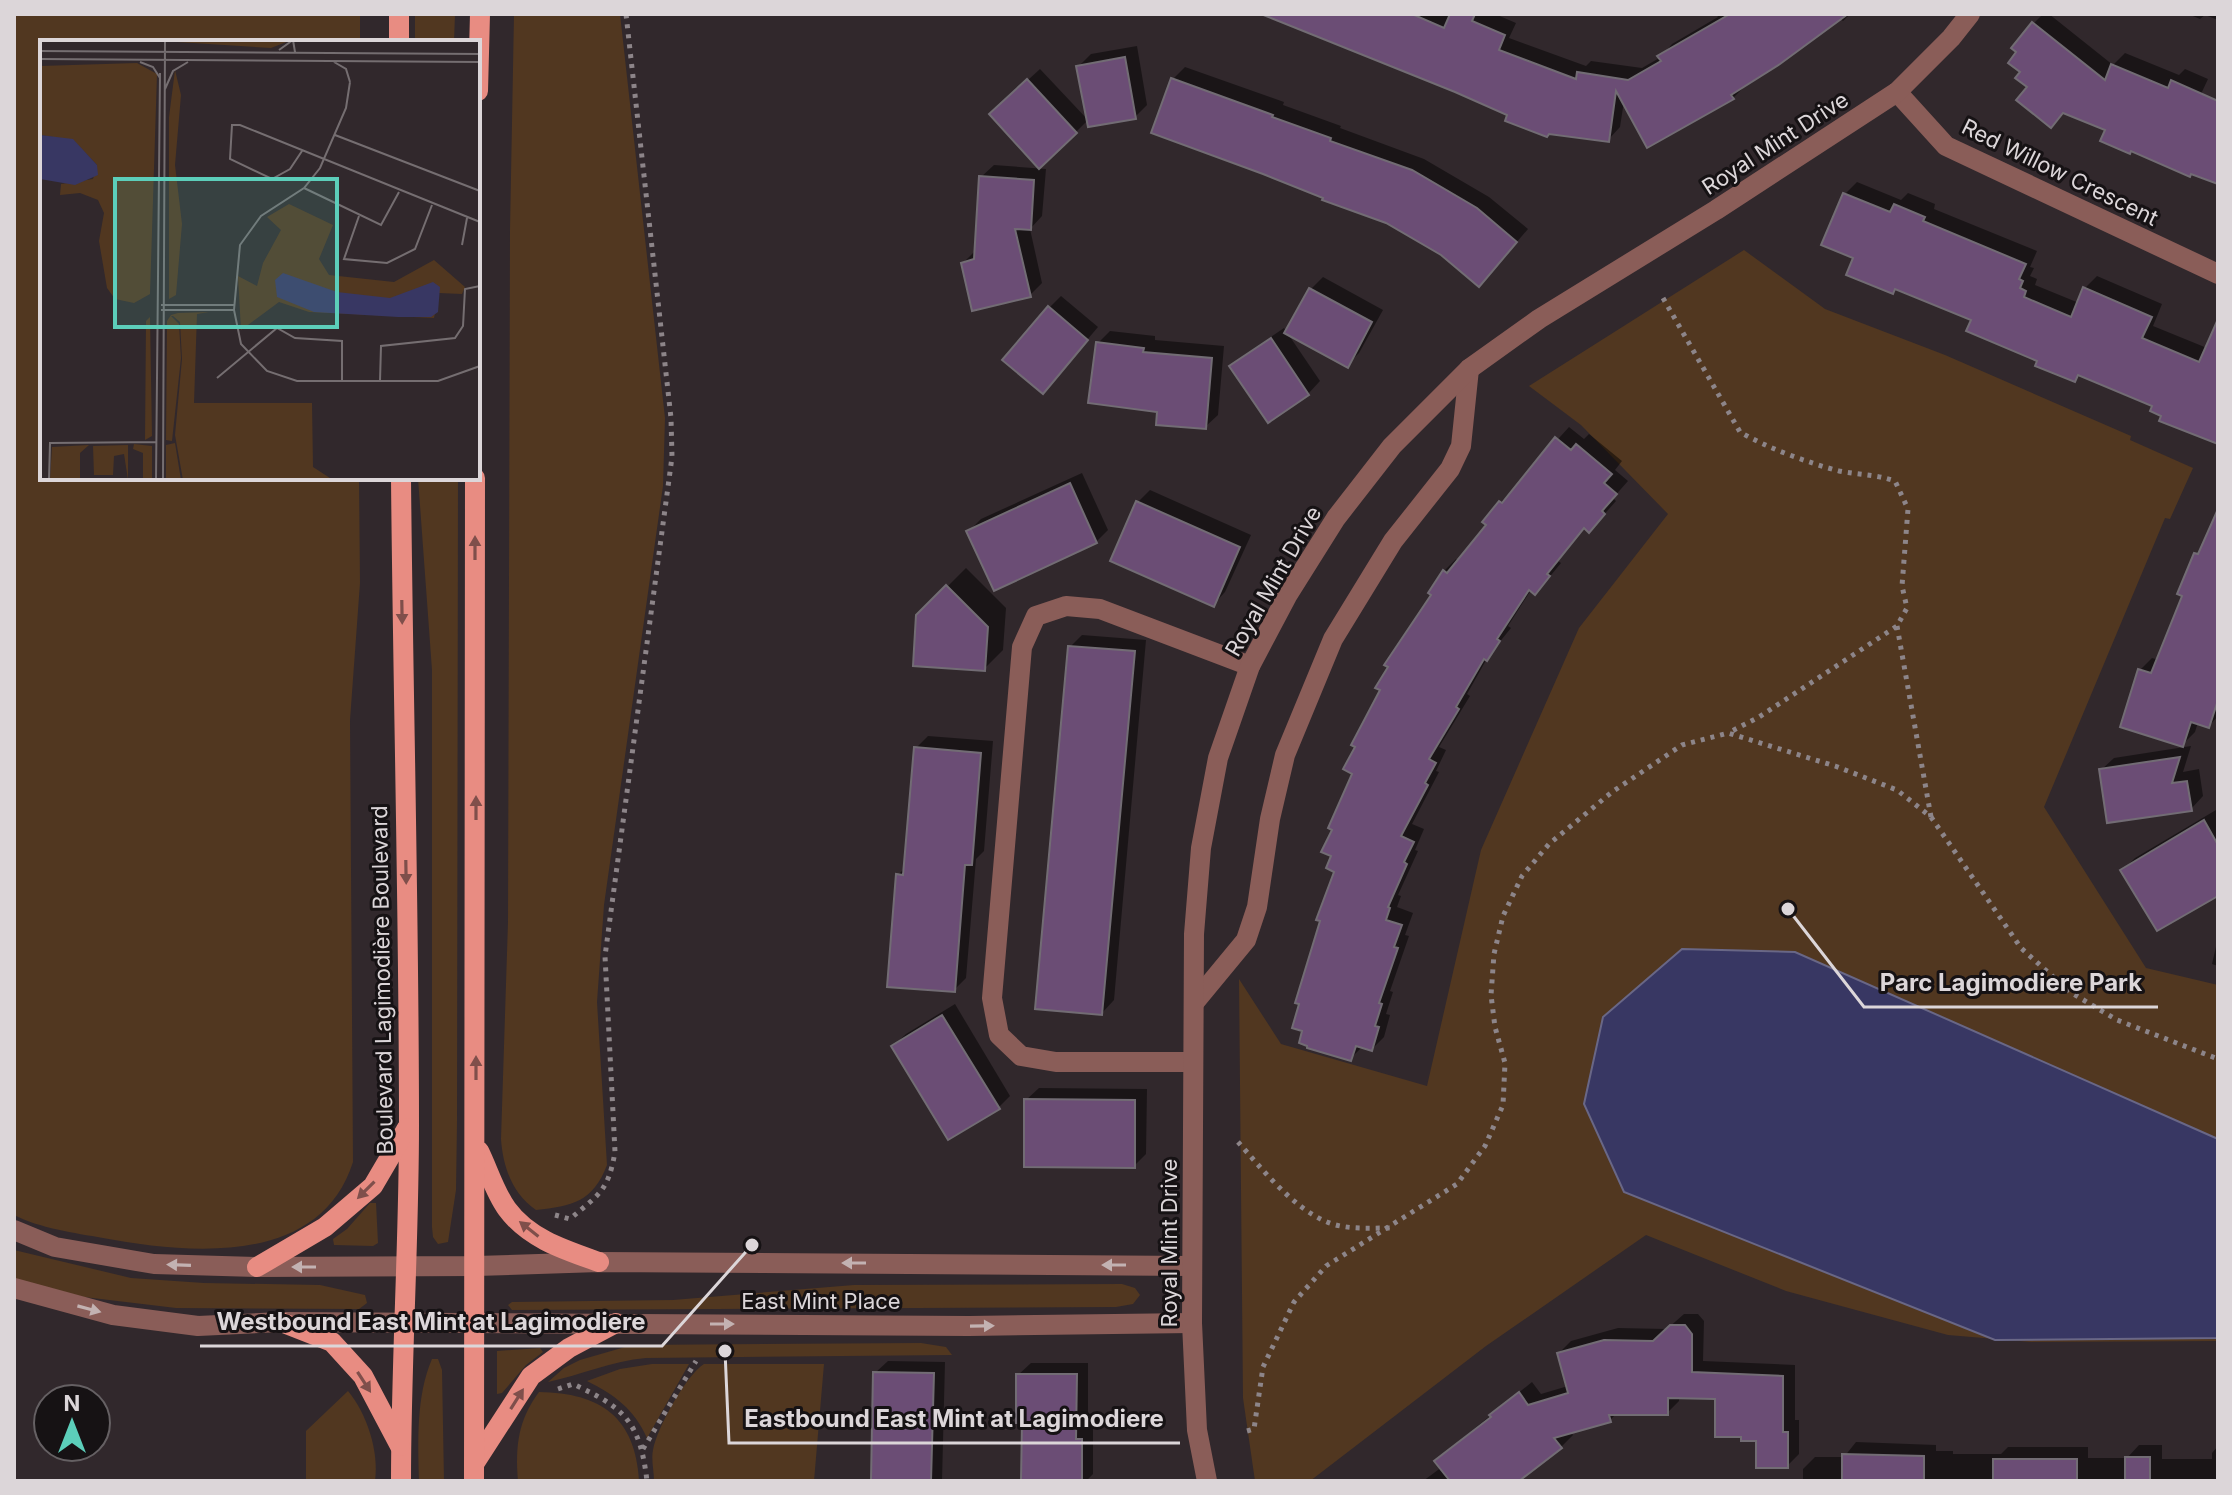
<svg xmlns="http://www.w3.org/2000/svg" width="2232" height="1495" viewBox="0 0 2232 1495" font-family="Inter,sans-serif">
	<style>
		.green { fill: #513720 }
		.water { fill: #383763; stroke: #696786; stroke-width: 2 }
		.shadow { fill: #0007 }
		.building { fill: #6b4d75; stroke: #726c74; stroke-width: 2 }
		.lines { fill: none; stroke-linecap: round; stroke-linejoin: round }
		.path { stroke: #8d8589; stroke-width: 5; stroke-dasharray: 4 6; stroke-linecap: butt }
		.minor { stroke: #8a5d58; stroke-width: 20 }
		.major { stroke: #e88c82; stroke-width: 20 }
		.oneway { fill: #7f4f4b }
		.oneway2 { fill: #c3b2b2 }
		.labels { text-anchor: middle; stroke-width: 6; stroke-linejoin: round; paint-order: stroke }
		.street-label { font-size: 22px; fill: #dcd6d9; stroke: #161214 }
		.inset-road { fill: none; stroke: #756e71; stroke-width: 2 }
		.view { fill: #5cceba; fill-opacity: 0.15; stroke: #5cceba; stroke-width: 4 }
		.inset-edge { fill: none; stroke: #dcd6d9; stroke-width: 4 }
		.leader { fill: none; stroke: #dcd6d9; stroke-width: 3 }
		.callout-dot { fill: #dcd6d9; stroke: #161214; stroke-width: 3 }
		.callout-label { font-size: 24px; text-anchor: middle; font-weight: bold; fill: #dcd6d9; stroke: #161214; stroke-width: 6; stroke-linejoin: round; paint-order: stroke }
	</style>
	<rect width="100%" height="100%" fill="#31282c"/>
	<g class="green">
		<path d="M14 14H360V42H42V478H359L360 583 350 720 353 1162C320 1267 189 1254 103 1238 75 1233 39 1228 14 1215Z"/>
		<path d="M415 14H455L454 42H415Z"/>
		<path d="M514 14H620L665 418 663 486 604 905 597 1002 607 1165C593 1202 572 1206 536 1210 512 1193 503 1167 501 1139L508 922 510 230Z"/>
		<path d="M1744 250 1825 309 1945 355 2131 436 2130 440 2193 468 2170 519 2165 518 2044 807 2146 968 2218 985V1341L2031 1342 1948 1335 1786 1291 1646 1235 1486 1346 1310 1481H1255L1243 1398 1239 979 1281 1044 1427 1086 1481 850 1579 628 1668 514 1581 425 1529 386Z"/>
		<path d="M418 478H458L457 1123 456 1190 448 1242 438 1244 433 1237 432 1227V670Z"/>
		<path d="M370 1203H376L378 1243 373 1246 334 1245 333 1239 347 1229Z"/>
		<path d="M14 1250 131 1278 204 1283 320 1285 365 1295 367 1303 359 1309 176 1308 84 1297 14 1279Z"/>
		<path d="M1122 1284 1135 1288 1140 1295 1133 1304 1116 1307 512 1310 508 1305 512 1302 673 1300 854 1285Z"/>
		<path d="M921 1343 946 1347 952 1355 646 1358C612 1361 581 1375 548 1382L564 1368 580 1360 632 1345Z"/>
		<path d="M540 1348 543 1352 526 1365 502 1393 497 1394V1351Z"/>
		<path d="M432 1359H438L442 1370 444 1481H419C418 1441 416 1396 432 1359Z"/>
		<path d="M652 1364H689L647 1438C634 1409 615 1395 587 1381L620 1369Z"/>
		<path d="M704 1364H824L814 1481H654C654 1471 651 1459 653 1450 657 1428 686 1375 704 1364Z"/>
		<path d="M348 1391C367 1414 379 1451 375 1481H306V1431Z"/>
		<path d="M539 1392C601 1393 635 1417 639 1481H518C515 1447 518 1420 539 1392Z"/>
	</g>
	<path class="water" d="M1682 949 1795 952 2218 1139V1338L1995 1340 1624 1192 1584 1104 1603 1017Z"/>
	<g class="shadow">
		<path d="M1278 14H1495L1516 23 1509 38 1586 66 1591 61 1642 68 1661 57 1672 44 1718 17 1716 14H1850L1843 21 1839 18 1745 86 1733 98 1624 101 1620 127 1608 140 1509 114Z"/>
		<path d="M2043 14H2049L2113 65 2125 53 2179 75 2185 69 2208 79 2201 94 2218 101V183L2029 87 2022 72 2034 23Z"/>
		<path d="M2188 14H2218V20L2205 15 2200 19Z"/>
		<path d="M1137 46 1147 105 1135 117 1078 67 1091 54Z"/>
		<path d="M1185 67 1284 102 1283 105 1341 126 1340 128 1424 159 1489 197 1528 229 1491 272 1442 253 1173 79Z"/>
		<path d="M1040 69 1088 120 1076 132 1004 102Z"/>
		<path d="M994 165 1046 169 1042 216 1030 229 1042 283 1030 295 963 263 975 251 981 177Z"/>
		<path d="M1857 182 1901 200 1908 193 1935 204 1934 209 2037 251 2030 267 2034 268 2030 276 2037 279 2035 285 2079 303 2085 288 2097 276 2162 304 2153 326 2207 348 2218 333V416L2164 415 2155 405 2081 374 2075 380 1973 319 1897 287 1892 292 1855 257 1845 194Z"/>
		<path d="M1323 277 1383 310 1359 353 1347 365 1311 289Z"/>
		<path d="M1061 296 1098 327 1054 379 1049 308Z"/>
		<path d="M1284 328 1320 381 1308 394 1232 367 1244 355Z"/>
		<path d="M1110 331 1155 336V340L1224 346 1218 415 1205 427 1159 410 1098 343Z"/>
		<path d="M1569 427 1584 439 1589 434 1622 461 1615 470 1628 481 1613 498 1616 501 1601 518 1589 530 1585 527 1558 561 1561 563 1547 580 1535 593 1531 590 1508 626 1511 628 1489 655 1467 694 1470 696 1439 747 1446 750 1436 771 1439 772 1412 824 1424 829 1415 850 1418 851 1398 895 1401 896 1397 907 1413 913 1405 935 1409 936 1390 991 1393 992 1386 1014 1390 1015 1384 1037 1372 1049 1363 1046 1350 1059 1434 595 1444 571 1456 559 1459 561 1488 524 1485 522 1501 502Z"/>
		<path d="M1082 473 1108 530 1096 542 969 531 981 519Z"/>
		<path d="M1150 490 1251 535 1225 592 1213 605 1138 502Z"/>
		<path d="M2218 514V716L2209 726 2198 722 2195 732 2183 744 2140 670 2152 658 2159 660 2184 595 2196 554 2204 546Z"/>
		<path d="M966 568 1006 608 1003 650 984 669 918 616Z"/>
		<path d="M1082 635 1146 640 1114 1000 1102 1013 1070 647Z"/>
		<path d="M928 736 993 741 984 851 976 859 966 978 954 990 898 875 906 867 916 748Z"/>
		<path d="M2191 746 2183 772 2199 769 2203 796 2191 809 2101 770 2114 758Z"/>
		<path d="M2216 810 2218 890 2123 870 2135 858Z"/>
		<path d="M2218 938V966L2212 964Z"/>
		<path d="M955 1004 1010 1096 998 1108 893 1046 906 1034Z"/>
		<path d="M1039 1088 1147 1089 1146 1154 1134 1166 1026 1100Z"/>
		<path d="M1684 1314H1698L1704 1321 1703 1361 1795 1365V1420H1799V1454L1787 1466 1717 1397 1679 1396V1401L1667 1413H1617L1610 1420 1570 1431 1573 1435 1561 1447 1516 1481H1423L1442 1467 1437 1461 1449 1449 1532 1382 1541 1394 1568 1386 1559 1353 1571 1341 1618 1328 1667 1329Z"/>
		<path d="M888 1361 945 1362 942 1481H875V1373Z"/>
		<path d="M1031 1363H1088V1428H1093V1474L1086 1481H1023L1024 1421 1018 1375Z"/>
		<path d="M1856 1442 1936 1445V1451H1953V1454H2001L2008 1447H2088V1458H2127L2139 1445H2162V1459H2212V1453L2218 1446V1481H1803V1469L1815 1457H1844Z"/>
	</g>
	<g class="building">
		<path d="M1261 14H1412L1444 28 1450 14H1475L1472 21 1505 35 1499 50 1576 79 1577 72 1628 80 1661 61 1657 56 1730 14H1848L1780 64 1731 95 1734 99 1647 148 1616 91 1609 142 1549 134 1547 137 1505 121 1507 115 1455 92Z"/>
		<path d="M2032 22 2105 80 2111 64 2168 88 2171 80 2218 101V184L2191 174 2190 177 2131 151 2130 154 2100 141 2105 130 2063 113 2051 128 2016 100 2027 87 2015 78 2020 72 2008 63 2016 52 2011 48Z"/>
		<path d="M1125 57 1136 119 1088 127 1076 66Z"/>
		<path d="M1171 78 1273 115 1272 117 1331 138 1330 141 1412 170 1477 208 1517 242 1479 287 1441 255 1386 223 1322 200 1323 198 1263 174 1151 133Z"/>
		<path d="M1027 79 1077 133 1039 169 989 114Z"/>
		<path d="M979 176 1034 180 1031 230 1015 229 1031 297 972 311 961 263 974 259Z"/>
		<path d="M1843 193 1890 212 1894 204 1925 217 1923 221 2026 264 2019 279 2023 281 2020 288 2026 291 2024 297 2071 317 2083 287 2152 317 2142 338 2199 362 2218 319V444L2159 421 2161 416 2150 411 2152 406 2078 375 2075 382 2035 366 2037 361 1966 331 1971 320 1895 289 1893 294 1846 275 1853 258 1821 245Z"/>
		<path d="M1309 288 1372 322 1348 368 1284 333Z"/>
		<path d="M1048 306 1088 340 1043 394 1002 360Z"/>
		<path d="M1271 338 1309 395 1268 423 1229 366Z"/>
		<path d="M1096 342 1144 348 1143 352 1212 358 1206 429 1156 425 1157 412 1088 403Z"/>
		<path d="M1555 437 1571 450 1576 444 1612 474 1604 483 1617 494 1602 511 1605 514 1589 533 1584 528 1547 574 1550 576 1535 595 1529 590 1497 639 1500 641 1487 661 1484 659 1456 707 1459 709 1429 759 1436 763 1425 783 1428 785 1401 836 1414 842 1404 862 1407 864 1388 907 1390 908 1386 920 1402 925 1394 947 1398 948 1379 1003 1382 1004 1375 1026 1379 1027 1372 1051 1356 1046 1351 1061 1307 1048V1046L1299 1043 1302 1031 1292 1028 1299 1004 1295 1003 1320 921 1316 920 1334 872 1326 868 1331 856 1321 852 1332 830 1328 828 1352 774 1343 769 1355 747 1351 745 1380 690 1375 688 1388 667 1384 665 1431 595 1428 593 1443 570 1447 573 1486 525 1482 522 1499 501 1502 503Z"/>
		<path d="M1070 483 1097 543 994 591 966 531Z"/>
		<path d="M1136 501 1240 547 1214 607 1110 561Z"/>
		<path d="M2218 509V700L2209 728 2191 722 2183 747 2120 727 2138 669 2151 673 2182 596 2177 594 2194 553 2198 554Z"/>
		<path d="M946 585 988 627 985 671 913 666 916 615Z"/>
		<path d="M1068 646 1135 651 1102 1015 1035 1009Z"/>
		<path d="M914 747 981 753 972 865H965L955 992 887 987 896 874 903 875Z"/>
		<path d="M2180 757 2172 783 2187 781 2192 811 2107 823 2099 769Z"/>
		<path d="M2204 820 2218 845V896L2157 931 2120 870Z"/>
		<path d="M942 1015 1000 1109 948 1140 891 1046Z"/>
		<path d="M1024 1099 1135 1100V1168L1024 1167Z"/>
		<path d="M1670 1325H1685L1692 1334V1372L1783 1376V1432H1788V1468H1756V1441H1741V1437H1715V1399L1668 1398V1415H1609L1611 1422 1554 1438 1562 1448 1519 1481H1450L1434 1461 1491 1417 1489 1415 1519 1392 1528 1405 1568 1393 1557 1353 1604 1340 1653 1341Z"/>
		<path d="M873 1372 934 1373 931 1481H871Z"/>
		<path d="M1016 1374H1077L1076 1439H1082V1481H1021L1022 1423H1016Z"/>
		<path d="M1842 1454 1924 1456V1481H1842Z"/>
		<rect x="2125" y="1457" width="25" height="24"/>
		<rect x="1993" y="1459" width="84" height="22"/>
	</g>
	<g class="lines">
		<g class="path">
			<path d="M1663 298 1740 432C1767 448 1809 463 1839 471 1859 475 1874 474 1895 481L1908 509 1902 586 1907 608 1897 626 1759 717 1728 733"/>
			<path d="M1897 626 1931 817"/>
			<path d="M1238 1142C1262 1169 1293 1208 1327 1222 1346 1230 1370 1228 1390 1228"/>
			<path d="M555 1215 570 1219C599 1194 608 1192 615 1152L605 956 672 457 671 418 626 14"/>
			<path d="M558 1389 573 1384C625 1408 640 1422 647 1481"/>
			<path d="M1247 1431 1254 1429 1263 1367 1294 1302 1326 1266 1457 1184 1485 1146 1503 1105 1505 1063 1495 1027 1491 995 1494 954 1503 916 1522 876 1549 844 1612 792 1682 745 1728 733 1835 766 1897 790 1931 817 2021 948 2070 992 2117 1020 2218 1059"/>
			<path d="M643 1449 696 1361"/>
		</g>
		<g class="minor">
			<path d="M1897 92 1946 146 2218 274"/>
			<path d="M1194 1003 1246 940 1257 907 1270 819 1285 755 1333 639 1393 541 1450 469 1461 446 1469 369"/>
			<path d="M1192 1062H1056L1021 1056 999 1035 992 998 1022 647 1036 616 1066 606 1100 609 1250 666"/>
			<path d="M14 1230 55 1247 154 1264 257 1267 476 1266 599 1262 1192 1266"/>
			<path d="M14 1288 113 1315 198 1326 281 1322 969 1326 1192 1323"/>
			<path d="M1207 1481 1197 1430 1192 1323 1194 934 1201 848 1218 758 1250 666 1287 596 1336 518 1392 446 1469 369 1539 319 1716 210 1897 92 1951 38 1970 14"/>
		</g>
		<g class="major">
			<path d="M399 42V14"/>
			<path d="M478 91 480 14"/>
			<path d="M401 478C403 693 409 909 409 1125 409 1244 401 1362 401 1481"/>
			<path d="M479 1151C488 1169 495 1193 507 1209 529 1239 565 1250 599 1262"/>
			<path d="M257 1267 325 1227 373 1186 407 1128"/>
			<path d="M281 1322 332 1342 363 1376 400 1446"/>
			<path d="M474 1464 531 1376 569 1348 616 1323"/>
			<path d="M474 1481 475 478"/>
		</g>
	</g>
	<defs><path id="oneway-solid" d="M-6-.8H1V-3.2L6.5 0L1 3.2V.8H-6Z" transform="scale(2)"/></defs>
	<g class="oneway">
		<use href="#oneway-solid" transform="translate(475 548) rotate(-90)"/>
		<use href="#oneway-solid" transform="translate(402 612) rotate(89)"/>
		<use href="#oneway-solid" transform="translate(476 808) rotate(-90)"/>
		<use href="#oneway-solid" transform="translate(406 872) rotate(89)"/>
		<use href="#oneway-solid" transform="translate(476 1068) rotate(-90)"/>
		<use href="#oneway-solid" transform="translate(366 1190) rotate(135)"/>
		<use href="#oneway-solid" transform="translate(529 1229) rotate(-142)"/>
		<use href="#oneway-solid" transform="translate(364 1382) rotate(57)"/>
		<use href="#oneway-solid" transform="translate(517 1399) rotate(-58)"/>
	</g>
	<g class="oneway2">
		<use href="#oneway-solid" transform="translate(854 1263) rotate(-180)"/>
		<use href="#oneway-solid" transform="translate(179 1265) rotate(-178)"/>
		<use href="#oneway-solid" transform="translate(1114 1265) rotate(-180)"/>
		<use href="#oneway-solid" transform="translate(304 1267) rotate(180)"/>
		<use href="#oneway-solid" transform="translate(89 1309) rotate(15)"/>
		<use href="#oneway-solid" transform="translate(722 1324)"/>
		<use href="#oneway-solid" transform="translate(982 1326) rotate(-1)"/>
	</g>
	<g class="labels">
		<g class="street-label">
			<text transform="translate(1775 143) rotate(-33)" y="8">Royal Mint Drive</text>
			<text transform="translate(2060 172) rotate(26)" y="8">Red Willow Crescent</text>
			<text transform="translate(1273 581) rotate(-60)" y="8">Royal Mint Drive</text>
			<text transform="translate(382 980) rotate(-91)" y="8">Boulevard Lagimodière Boulevard</text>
			<text transform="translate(1169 1243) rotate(-90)" y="8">Royal Mint Drive</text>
			<text x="821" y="1309">East Mint Place</text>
		</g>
	</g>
	<g transform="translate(40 40)">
		<rect width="440" height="440" fill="#31282c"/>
		<path d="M249 1 231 8 137 2 139 0ZM97 23 117 34 110 254 94 263 75 259 67 248 59 201 64 173 58 160 40 153 20 155 21 144 53 139 57 125 33 100 0 95V26ZM135 30 141 55 135 125 142 184 136 255 129 259V77ZM249 164 293 185 279 219 289 235 354 242 394 220 425 247 422 254 399 253 394 278 269 272 239 262 201 290 198 236 217 246 223 223 241 190 227 177ZM169 272 157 274 154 363H272L273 427 293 440H143L135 395 142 319 140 282 133 276H131L139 284 141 318 132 401 126 400 127 281 131 275 138 273ZM110 277 112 396 105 400 106 281ZM135 403 141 440H126V405ZM94 404 112 406V440H103V413L93 409ZM49 405 40 413V440H10L12 407ZM88 405V440L84 414 74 416 73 435H54L53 406Z" fill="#513720"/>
		<path d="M0 95 33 99 57 125 58 135 35 145 0 139ZM243 233 297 252 350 258 393 242 400 247 398 272 391 277H358L274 272 237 257 235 240Z" fill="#383763"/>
		<path class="inset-road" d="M253 0H415M239 10 253 0 255 12M0 11 440 14M0 19 440 22M100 22 113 27 120 38M294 22 306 29 310 42M310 42 306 68 280 128 264 148 221 176 200 205 194 270 201 304 227 331 257 341H398L440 326M125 49 133 31 148 22M295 95 440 151M262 111 250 129 232 139 190 119 192 85H200L440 182M264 148 341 185 359 152M319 176 304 219 347 223 375 209 392 165M422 205 427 178M121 265H194M121 270H194M177 338 237 288 255 298 302 301V341M340 341 341 306 415 298 423 286 425 249 440 246M9 440 10 403 117 402M116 440 120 33M123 440 125 0"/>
		<path class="view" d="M75 139H297V287H75Z"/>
		<rect width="440" height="440" class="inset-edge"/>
	</g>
	<path class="leader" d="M1788 909L1864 1007H2158M752 1245L662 1346H200M725 1351L729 1443H1180"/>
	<g class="callout-dot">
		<circle cx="1788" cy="909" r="8"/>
		<circle cx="752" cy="1245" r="8"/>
		<circle cx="725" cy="1351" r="8"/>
	</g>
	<g class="callout-label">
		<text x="2011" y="991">Parc Lagimodiere Park</text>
		<text x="431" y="1330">Westbound East Mint at Lagimodiere</text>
		<text x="954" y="1427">Eastbound East Mint at Lagimodiere</text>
	</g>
	<rect width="2232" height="1495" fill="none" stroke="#dcd6d9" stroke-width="32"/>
	<g transform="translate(72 1423)"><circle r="38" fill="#161214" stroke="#656063" stroke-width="2"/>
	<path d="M0-6L14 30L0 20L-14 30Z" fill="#5cceba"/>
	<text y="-12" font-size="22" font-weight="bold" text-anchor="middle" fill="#dcd6d9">N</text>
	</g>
</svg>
